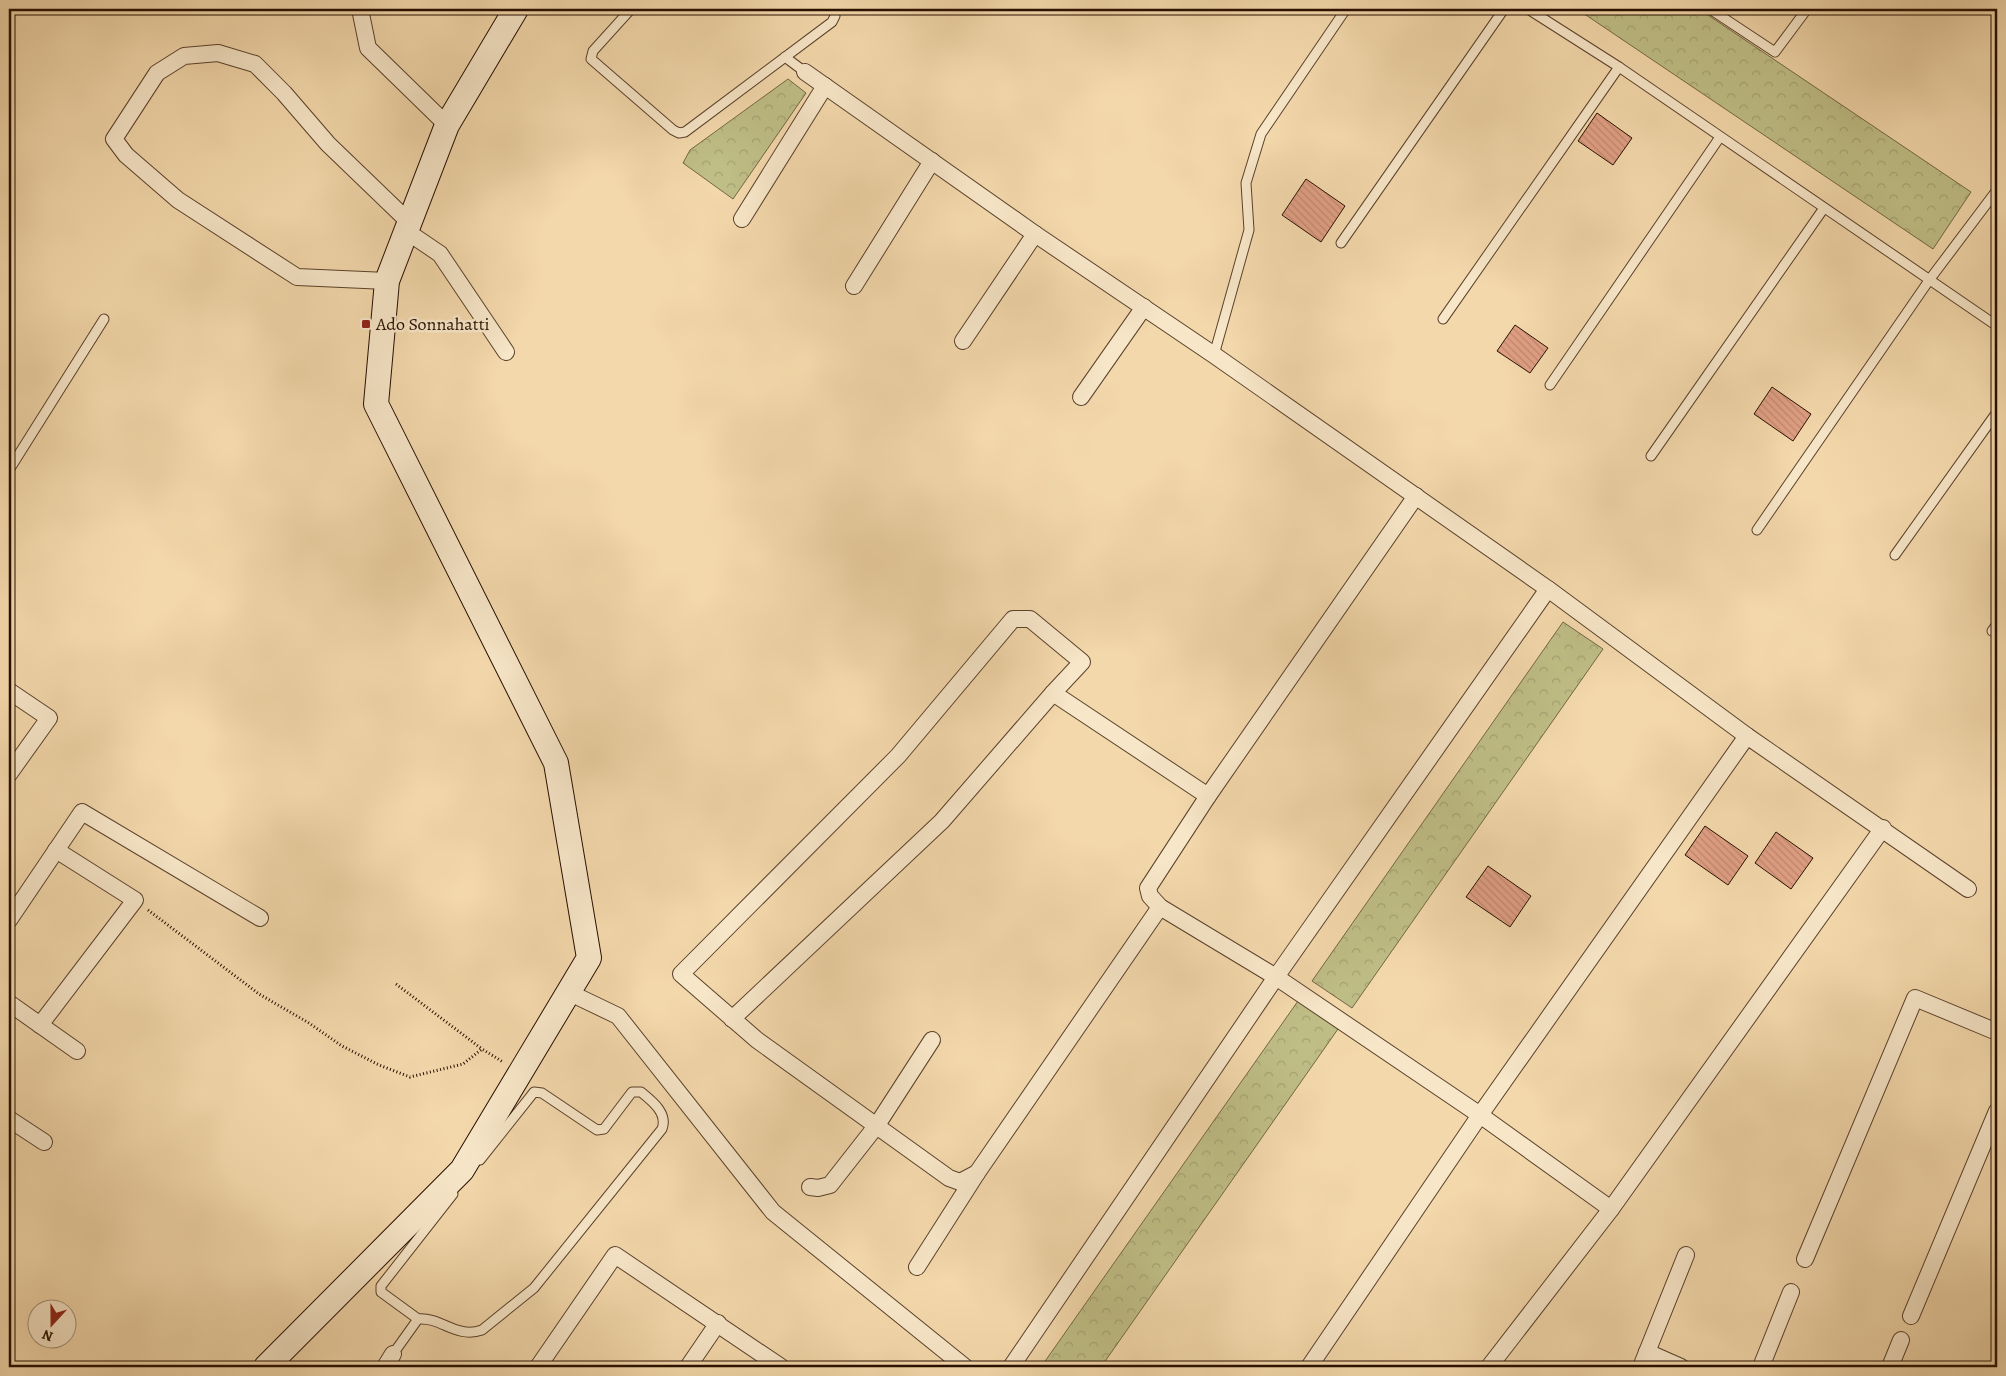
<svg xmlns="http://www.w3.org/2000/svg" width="2006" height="1376" viewBox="0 0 2006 1376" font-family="Alegreya,serif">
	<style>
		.park { fill: url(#park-crowns); stroke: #736643 }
		.building { fill: url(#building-back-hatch); stroke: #270f00 }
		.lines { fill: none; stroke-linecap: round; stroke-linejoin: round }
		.lane-casing { stroke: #5a412b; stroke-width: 11 }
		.street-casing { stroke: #5a412b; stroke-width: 18 }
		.secondary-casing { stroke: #270f00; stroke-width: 26 }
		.path { stroke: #270f00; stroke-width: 3; stroke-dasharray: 1 2.5; stroke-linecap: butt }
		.lane { stroke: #f7e6c8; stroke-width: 9 }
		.street { stroke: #f7e6c8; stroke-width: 16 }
		.secondary { stroke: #f7e6c8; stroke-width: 24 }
		.poi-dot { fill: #8f2418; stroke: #f7e6c8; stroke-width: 2 }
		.labels { text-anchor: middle; stroke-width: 5; stroke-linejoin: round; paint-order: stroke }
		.poi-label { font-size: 18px; fill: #270f00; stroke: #f7e6c8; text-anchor: start }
	</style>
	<defs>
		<pattern id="park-crowns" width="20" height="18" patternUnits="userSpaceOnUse" patternTransform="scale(1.25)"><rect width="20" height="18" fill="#bfbe86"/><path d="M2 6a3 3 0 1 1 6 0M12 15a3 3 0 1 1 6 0" fill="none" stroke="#a4a272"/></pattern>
		<pattern id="building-back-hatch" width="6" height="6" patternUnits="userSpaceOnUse" patternTransform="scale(1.25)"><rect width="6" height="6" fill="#e09f84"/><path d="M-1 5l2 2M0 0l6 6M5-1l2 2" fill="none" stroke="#c08870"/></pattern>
	</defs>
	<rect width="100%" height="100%" fill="#f3d8ab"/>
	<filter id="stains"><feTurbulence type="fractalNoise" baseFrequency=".004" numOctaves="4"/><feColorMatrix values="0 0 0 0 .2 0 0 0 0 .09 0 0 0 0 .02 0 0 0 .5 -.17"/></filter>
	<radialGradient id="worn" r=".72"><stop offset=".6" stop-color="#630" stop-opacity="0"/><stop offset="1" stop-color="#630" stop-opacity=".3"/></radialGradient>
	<g class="park">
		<path d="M1577 9H1699L1971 192 1933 249Z"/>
		<path d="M788 79 806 93 733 199 683 163 690 150Z"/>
		<path d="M1563 622 1603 649 1352 1008 1312 981Z"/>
		<path d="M1298 1001 1338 1029 1101 1367H1041Z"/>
	</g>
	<g class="building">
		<path d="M1597 113 1632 138 1613 165 1578 141Z"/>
		<path d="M1306 179 1345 206 1321 242 1282 215Z"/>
		<path d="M1515 325 1548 348 1530 373 1497 351Z"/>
		<path d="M1772 387 1811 414 1793 441 1754 414Z"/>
		<path d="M1705 826 1748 856 1728 885 1685 855Z"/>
		<path d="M1776 832 1813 858 1791 889 1755 863Z"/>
		<path d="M1488 866 1531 896 1510 927 1466 897Z"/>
	</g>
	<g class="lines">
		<g class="lane-casing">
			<g id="lane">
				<path d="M631 9 593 51 591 59 673 130 679 133 685 132 832 22 835 16 833 9"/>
				<path d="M1528 9 1619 67 1997 326"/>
				<path d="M1710 9 1775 52 1807 9"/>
				<path d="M785 57 805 72"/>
				<path d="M1341 243 1504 9"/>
				<path d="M1443 319 1619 67"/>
				<path d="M1214 355 1249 230 1246 183 1261 134 1346 9"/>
				<path d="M1550 385 1720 137"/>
				<path d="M1651 456 1824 208"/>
				<path d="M9 470 104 319"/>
				<path d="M1757 530 1930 279 1997 190"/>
				<path d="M1895 555 1997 412"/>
				<path d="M1992 631 1997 624"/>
				<path d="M418 1319 381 1292V1286L453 1194"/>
				<path d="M393 1354 418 1319C442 1317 456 1339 482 1330L534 1288 662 1129C668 1113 652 1101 641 1092H632L604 1129 597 1130 542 1093 534 1092 480 1160"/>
			</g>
		</g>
		<g class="street-casing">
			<g id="street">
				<path d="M360 9 368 48 447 125"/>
				<path d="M805 72 1035 234 1214 355 1548 589 1747 736 1968 889"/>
				<path d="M742 219 825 86"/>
				<path d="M406 231 440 254 506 352"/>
				<path d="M387 281 297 277 178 200 126 155 114 139 157 73 184 56 218 53 255 64 284 93 328 144 409 222"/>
				<path d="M854 286 932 161"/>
				<path d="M963 341 1035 234"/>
				<path d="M1081 397 1144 307"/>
				<path d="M1416 496 1208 796 1148 888 1150 896 1160 907 1276 977 1480 1115 1611 1209"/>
				<path d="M9 691 49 718 9 774"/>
				<path d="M1160 907 977 1173 960 1182 949 1178 757 1040 681 974 898 756 1013 619H1030L1082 662 1053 693 1208 796"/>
				<path d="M9 920 82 812 260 918"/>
				<path d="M568 992 618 1016 773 1212 965 1367"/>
				<path d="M9 1003 77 1051"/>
				<path d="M732 1019 942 821 1053 693"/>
				<path d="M40 1025 135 900 56 850"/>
				<path d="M9 1119 44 1142"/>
				<path d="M810 1187 818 1188 830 1185 877 1125 932 1040"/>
				<path d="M1805 1259 1915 998 1997 1032"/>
				<path d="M917 1267 977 1173"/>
				<path d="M1911 1316 1997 1111"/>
				<path d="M1647 1352 1681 1367"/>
				<path d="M385 1367 393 1354"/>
				<path d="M538 1367 615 1255 781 1367"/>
				<path d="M688 1367 718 1323"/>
				<path d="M1011 1367 1276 977 1548 589"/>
				<path d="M1309 1367 1480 1115 1747 736"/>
				<path d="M1489 1367 1611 1209 1883 828"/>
				<path d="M1641 1367 1686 1255"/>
				<path d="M1761 1367 1791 1292"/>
				<path d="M1890 1367 1901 1340"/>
			</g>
		</g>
		<g class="secondary-casing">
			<path id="secondary" d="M266 1367 462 1170 589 958 556 763 376 404 387 281 447 125 516 9"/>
		</g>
		<g class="path">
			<path d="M148 910 259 994 309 1023 342 1046 379 1065 410 1077 463 1064 482 1049 503 1062"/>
			<path d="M396 984 482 1049"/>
		</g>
		<use href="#lane" class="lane"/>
		<use href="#street" class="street"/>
		<use href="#secondary" class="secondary"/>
	</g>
	<rect class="poi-dot" x="361" y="319" width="10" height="10" rx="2.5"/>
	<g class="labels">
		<g class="poi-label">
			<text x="376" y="330">Ado Sonnahatti</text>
		</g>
	</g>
	<rect width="2006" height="1376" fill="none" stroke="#f3d8ab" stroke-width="30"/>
	<rect x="10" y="10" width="1986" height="1356" fill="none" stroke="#270f00" stroke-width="2.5"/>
	<rect x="15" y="15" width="1976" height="1346" fill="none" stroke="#270f00"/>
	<g transform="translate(52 1324) rotate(201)"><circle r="24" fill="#f7e6c8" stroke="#a49078"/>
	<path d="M0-4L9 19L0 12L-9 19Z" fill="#8f2418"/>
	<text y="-8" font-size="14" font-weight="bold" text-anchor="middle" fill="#270f00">N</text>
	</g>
	<rect width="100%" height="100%" filter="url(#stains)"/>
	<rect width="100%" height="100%" fill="url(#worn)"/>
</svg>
